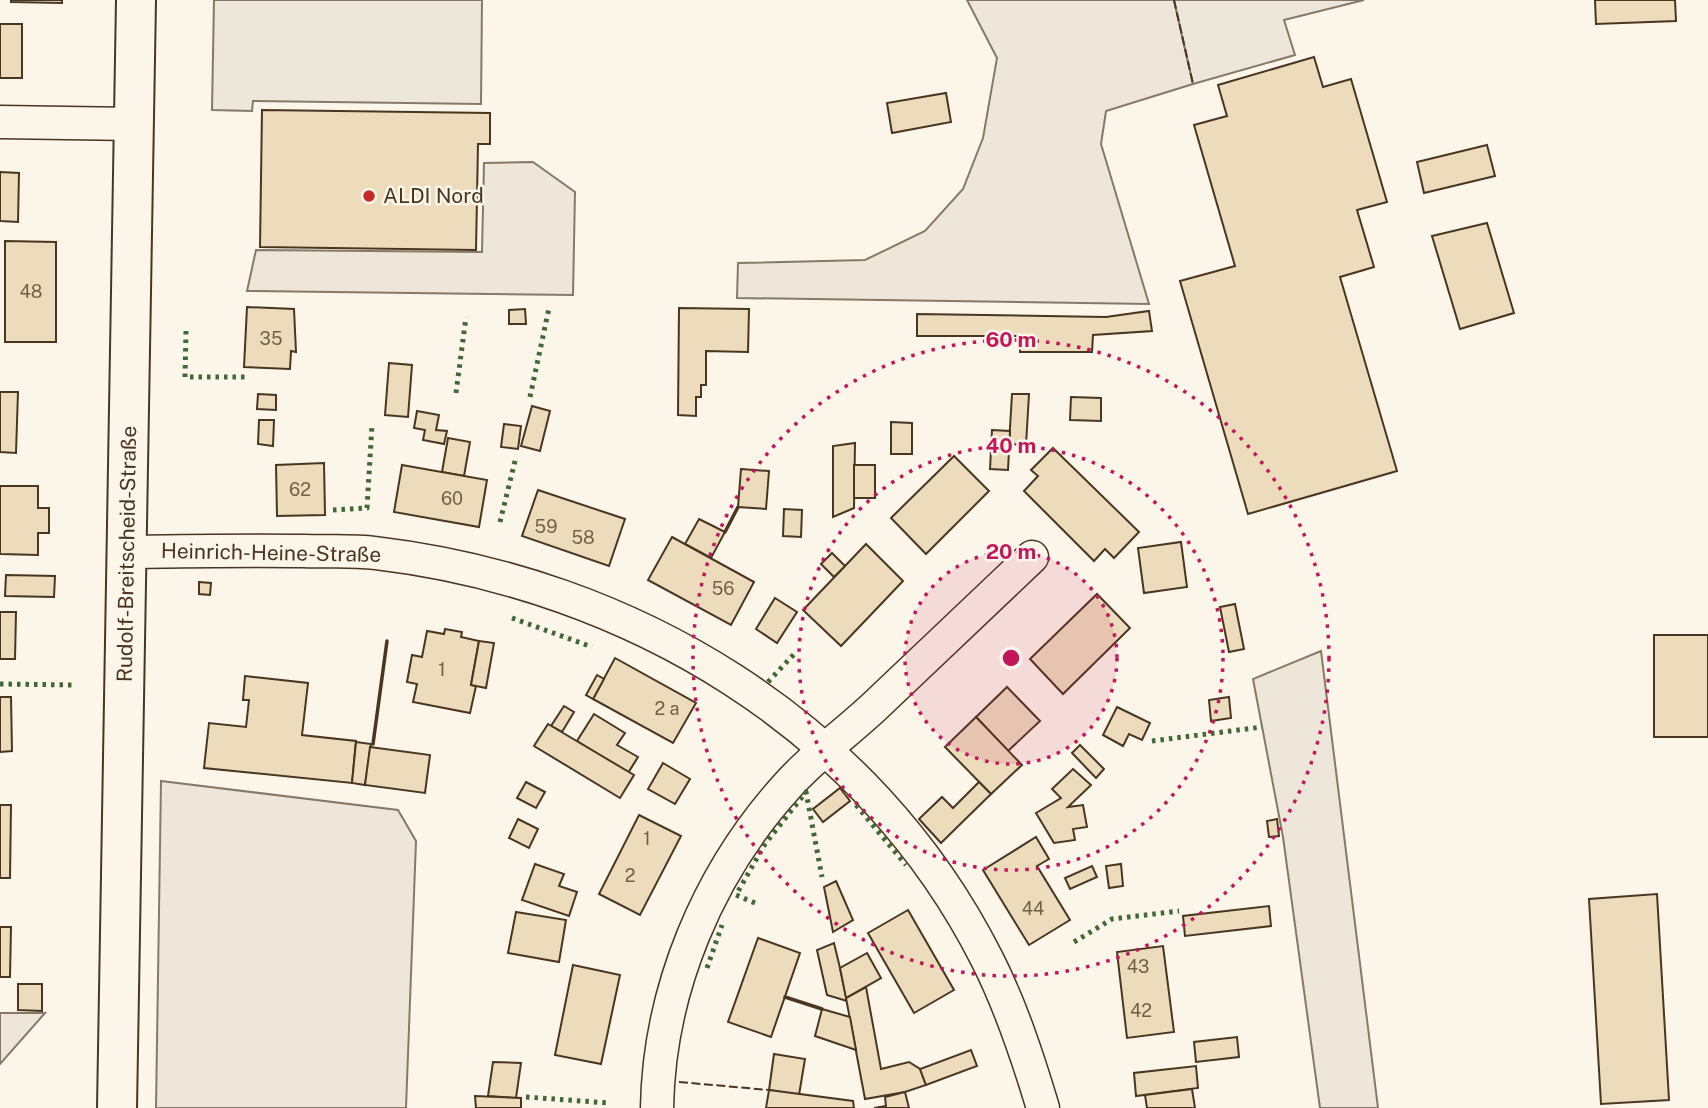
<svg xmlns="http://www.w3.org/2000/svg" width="1708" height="1108" viewBox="0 0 1708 1108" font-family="'Public Sans',sans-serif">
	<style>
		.green { fill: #ede6d9; stroke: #887966; stroke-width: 2 }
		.parking { fill: #ede7d9; stroke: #887966; stroke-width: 2 }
		.building { fill: #ecdcbc; stroke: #4a3520; stroke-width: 2 }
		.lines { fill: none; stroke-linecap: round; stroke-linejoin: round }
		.minor-casing { stroke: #4a3520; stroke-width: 35 }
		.tertiary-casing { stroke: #4a3520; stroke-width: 42 }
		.minor { stroke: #fbf6e9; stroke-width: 32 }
		.tertiary { stroke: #fbf6e9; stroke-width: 38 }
		.hedge { stroke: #436837; stroke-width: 5; stroke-dasharray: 3.5 5; stroke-linecap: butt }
		.fence { stroke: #4a3520; stroke-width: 2; stroke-dasharray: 9 3.5; stroke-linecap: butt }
		.wall { stroke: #4a3520; stroke-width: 3.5 }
		.ring { fill: none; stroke: #c2185b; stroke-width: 3.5; stroke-dasharray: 3.5 7 }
		.poi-dot { fill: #c62828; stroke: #fbf6e9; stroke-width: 2.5 }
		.labels { text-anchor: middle; stroke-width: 5; stroke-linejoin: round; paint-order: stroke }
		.number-label { font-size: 18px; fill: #725f47 }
		.poi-label { font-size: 21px; fill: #4a3520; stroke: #fbf6e9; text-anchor: start }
		.street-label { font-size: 21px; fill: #4a3520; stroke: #fbf6e9 }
		.centre { fill: #c2185b; stroke: #fbf6e9; stroke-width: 3.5 }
		.ring-label { font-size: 21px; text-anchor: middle; font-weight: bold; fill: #c2185b; stroke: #fbf6e9; stroke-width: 5; stroke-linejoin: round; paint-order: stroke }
	</style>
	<rect width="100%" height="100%" fill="#fbf6e9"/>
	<g class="green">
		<path d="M967 0H1174L1193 84 1106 111 1101 144 1149 304 737 298 738 263 865 260 925 231 963 189 983 138 997 58Z"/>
		<path d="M533 162 575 192 573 295 247 291 256 250 482 252 484 163Z"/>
		<path d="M1321 651 1378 1108H1320L1283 837 1253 679Z"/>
		<path d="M161 781 398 810 416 841 406 1108H156Z"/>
		<path d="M0 1013H45L0 1064Z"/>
	</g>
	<g class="parking">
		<path d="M214 0H482L481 104 253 101 252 111 212 110Z"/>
		<path d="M1174 0H1364L1284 20 1295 55 1193 84Z"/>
	</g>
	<g class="building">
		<path d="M11 0H62V3L11 2Z"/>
		<path d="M1595 0H1675L1676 21 1596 24Z"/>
		<rect x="0" y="24" width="22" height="54"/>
		<path d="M1314 57 1323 87 1351 79 1387 202 1357 210 1374 267 1340 277 1397 471 1248 514 1180 281 1235 266 1194 125 1227 116 1218 85Z"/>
		<path d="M946 93 951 122 892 133 887 103Z"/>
		<path d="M262 110 490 113V144H478L476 250 260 247Z"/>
		<path d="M1487 145 1495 176 1424 193 1417 162Z"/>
		<path d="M0 172 19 173 18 222 0 221Z"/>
		<path d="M1487 223 1514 313 1460 329 1432 236Z"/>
		<path d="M5 241 56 242V342H5Z"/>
		<path d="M247 307 294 309 296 352 291 351 290 369 244 367Z"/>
		<path d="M679 308 749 309 748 352 706 351V385H701V397H696V416L678 415Z"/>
		<path d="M525 309 526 324H509V310Z"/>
		<path d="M1149 311 1152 331 1093 335 1092 352H1020V336H917V314L1106 317Z"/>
		<path d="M389 363 412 365 408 417 385 415Z"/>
		<path d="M0 392H18L16 453 0 452Z"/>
		<path d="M258 394 276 395V410L257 409Z"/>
		<path d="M1012 394H1029L1026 445 1009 444Z"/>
		<path d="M1071 397 1101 398V421L1070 420Z"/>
		<path d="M532 406 550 411 540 451 521 446Z"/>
		<path d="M417 411 439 415 436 430 447 431 444 444 423 440 425 430 414 428Z"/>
		<path d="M259 420H274L273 446 258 444Z"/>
		<path d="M891 422 912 423V454H891Z"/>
		<path d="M504 424 521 426 518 449 501 447Z"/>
		<path d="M992 430 1010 431 1008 470 990 469Z"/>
		<path d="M448 438 470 442 464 476 442 472Z"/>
		<path d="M855 443 854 508 833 517V446Z"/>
		<path d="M1053 448 1139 532 1114 558 1105 549 1094 561 1024 491 1038 476 1031 470Z"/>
		<path d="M954 456 989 491 926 554 891 518Z"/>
		<path d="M324 463 325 515 277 516 276 465Z"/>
		<path d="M402 465 487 480 479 527 394 512Z"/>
		<rect x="854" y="465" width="21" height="33"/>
		<path d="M741 469 769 471 766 509 738 507Z"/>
		<path d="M0 486H38V508H49V533H38V555L0 554Z"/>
		<path d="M538 490 625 519 609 566 522 536Z"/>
		<path d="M784 509 802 510 801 537 783 536Z"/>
		<path d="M699 519 725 532 711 558 685 544Z"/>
		<path d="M672 537 754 582 731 625 648 580Z"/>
		<path d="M1181 542 1187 587 1144 593 1138 548Z"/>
		<path d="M866 544 903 581 841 646 803 610Z"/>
		<path d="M832 553 845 566 834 577 821 564Z"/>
		<path d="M6 575 55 576 54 597 5 596Z"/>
		<path d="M199 582 211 583 210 595 199 594Z"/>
		<path d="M1097 594 1130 628 1063 694 1030 659Z"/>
		<path d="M775 598 797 612 777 643 756 629Z"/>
		<path d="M1235 604 1244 649 1229 652 1220 607Z"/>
		<path d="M0 612H16L15 659H0Z"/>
		<path d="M445 629 462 632 461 637 479 641 471 685 476 686 470 713 413 702 417 684 407 682 412 655 422 657 427 631 444 634Z"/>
		<rect x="1654" y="635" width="54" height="102"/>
		<path d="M479 641 494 643 486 688 471 685Z"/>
		<path d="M615 658 696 703 673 743 593 699Z"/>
		<path d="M597 675 604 679 593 699 586 695Z"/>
		<path d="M245 676 308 683 302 735 356 741 352 783 204 768 209 723 246 727 249 700H243Z"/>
		<path d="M1007 687 1040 721 1008 751 976 717Z"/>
		<path d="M0 697H11L12 751 0 752Z"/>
		<path d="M1229 697 1231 718 1211 721 1209 700Z"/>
		<path d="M564 706 574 712 562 732 551 726Z"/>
		<path d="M1117 707 1150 723 1142 740 1129 734 1123 746 1103 735Z"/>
		<path d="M594 714 625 733 617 745 638 757 628 773 577 741Z"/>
		<path d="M976 717 1022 765 991 794 945 747Z"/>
		<path d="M548 724 634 775 620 798 534 746Z"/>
		<path d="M356 742 371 744 365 785 352 783Z"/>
		<path d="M1080 745 1104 769 1096 778 1072 753Z"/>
		<path d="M370 747 430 755 425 793 365 785Z"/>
		<path d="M663 763 690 779 675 804 648 789Z"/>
		<path d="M1073 769 1091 785 1068 807 1083 805 1087 827 1073 829 1075 840 1054 843 1036 813 1061 798 1052 789Z"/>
		<path d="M526 782 545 792 536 808 517 798Z"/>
		<path d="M979 782 991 794 941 843 919 819 942 797 953 808Z"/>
		<path d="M840 788 850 801 823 822 813 809Z"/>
		<path d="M0 805H11L10 878H0Z"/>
		<path d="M639 815 681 836 640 915 599 894Z"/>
		<path d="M518 819 538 829 529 848 509 838Z"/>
		<path d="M1277 819 1279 836 1269 837 1267 821Z"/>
		<path d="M1036 837 1049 859 1037 866 1070 920 1029 945 983 870Z"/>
		<path d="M535 864 564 874 559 886 577 892 569 916 522 900Z"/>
		<path d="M1121 864 1123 886 1109 888 1106 866Z"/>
		<path d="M1092 866 1097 877 1070 889 1065 878Z"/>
		<path d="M836 881 853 920 833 932 824 887Z"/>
		<path d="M1657 894 1669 1100 1601 1104 1589 899Z"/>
		<path d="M1269 906 1271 926 1185 936 1183 916Z"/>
		<path d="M908 910 954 990 914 1013 868 933Z"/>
		<path d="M516 912 566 920 559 962 508 953Z"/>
		<path d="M0 927H11L10 977H0Z"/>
		<path d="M758 938 800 953 771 1037 728 1022Z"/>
		<path d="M834 943 840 968 847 1001 827 995 817 950Z"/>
		<path d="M1163 946 1174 1032 1127 1038 1117 952Z"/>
		<path d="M867 953 881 978 846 998 840 968Z"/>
		<path d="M573 965 620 975 601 1064 555 1055Z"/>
		<path d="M18 984H42V1011L18 1010Z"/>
		<path d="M866 987 881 1069 909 1062 920 1069 926 1085 905 1092 865 1099 846 998Z"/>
		<path d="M822 1009 850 1017 856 1050 815 1036Z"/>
		<path d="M1237 1037 1239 1057 1196 1062 1194 1042Z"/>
		<path d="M971 1050 977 1066 926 1085 920 1069Z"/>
		<path d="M774 1054 805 1059 799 1095 769 1090Z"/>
		<path d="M493 1062 521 1063 516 1098 488 1096Z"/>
		<path d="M1196 1066 1198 1088 1136 1096 1134 1073Z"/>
		<path d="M1192 1089 1195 1108H1147L1145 1095Z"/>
		<path d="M769 1090 853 1101 854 1108H766Z"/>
		<path d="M905 1092 909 1108H874L886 1106 885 1097Z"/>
		<path d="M475 1096 521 1098V1108H476Z"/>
	</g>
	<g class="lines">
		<g class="minor-casing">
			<g id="minor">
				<path d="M0 122 133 124"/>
				<path d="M128 552C187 551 245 550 304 551 328 552 352 550 375 553 630 583 869 725 987 959 1011 1006 1028 1058 1043 1108"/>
				<path d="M657 1108C659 990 708 873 788 785 813 757 846 733 874 707 926 657 979 607 1032 557"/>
			</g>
		</g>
		<g class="tertiary-casing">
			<path id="tertiary" d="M117 1108 136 0"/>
		</g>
		<use href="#minor" class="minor"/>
		<use href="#tertiary" class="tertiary"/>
		<g class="hedge">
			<path d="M186 331 185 377H247"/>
			<path d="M456 393 466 317"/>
			<path d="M530 397 549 308"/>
			<path d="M333 510 367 508 372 425"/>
			<path d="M500 522 516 457"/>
			<path d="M512 618 592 647"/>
			<path d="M768 682 797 651"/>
			<path d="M0 684 74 685"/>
			<path d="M1152 741 1262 727"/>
			<path d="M856 805 906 865"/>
			<path d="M755 903 736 895 765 844 806 792 822 877"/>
			<path d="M1074 942 1112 919 1179 911"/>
			<path d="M707 968 722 925"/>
			<path d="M526 1097 608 1103"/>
		</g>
		<g class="fence">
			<path d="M1174 0 1193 84"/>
			<path d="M679 1082 769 1090"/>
		</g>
		<g class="wall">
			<path d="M725 532 738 507"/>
			<path d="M373 744 387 641"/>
			<path d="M785 997 822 1009"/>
		</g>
	</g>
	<circle cx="1011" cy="658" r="106" fill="#c2185b" fill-opacity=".12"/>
	<g class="ring">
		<circle cx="1011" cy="658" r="106"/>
		<circle cx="1011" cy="658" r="212"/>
		<circle cx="1011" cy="658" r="318"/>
	</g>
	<circle class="poi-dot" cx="369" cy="196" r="7"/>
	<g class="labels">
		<g class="number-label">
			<text x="31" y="298">48</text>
			<text x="271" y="345">35</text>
			<text x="300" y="496">62</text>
			<text x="452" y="505">60</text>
			<text x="546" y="533">59</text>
			<text x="583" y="544">58</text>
			<text x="723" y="595">56</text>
			<text x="442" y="676">1</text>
			<text x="667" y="715">2 a</text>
			<text x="647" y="845">1</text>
			<text x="630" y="882">2</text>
			<text x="1033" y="915">44</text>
			<text x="1138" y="973">43</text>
			<text x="1141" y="1017">42</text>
		</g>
		<g class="poi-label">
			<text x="383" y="203">ALDI Nord</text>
		</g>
		<g class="street-label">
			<text transform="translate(271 553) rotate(1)" y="7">Heinrich-Heine-Straße</text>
			<text transform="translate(127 554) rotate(-89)" y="7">Rudolf-Breitscheid-Straße</text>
		</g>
	</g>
	<circle cx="1011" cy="658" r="10" class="centre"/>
	<g class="ring-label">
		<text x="1011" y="347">60 m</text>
		<text x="1011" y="453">40 m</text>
		<text x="1011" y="559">20 m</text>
	</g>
</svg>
